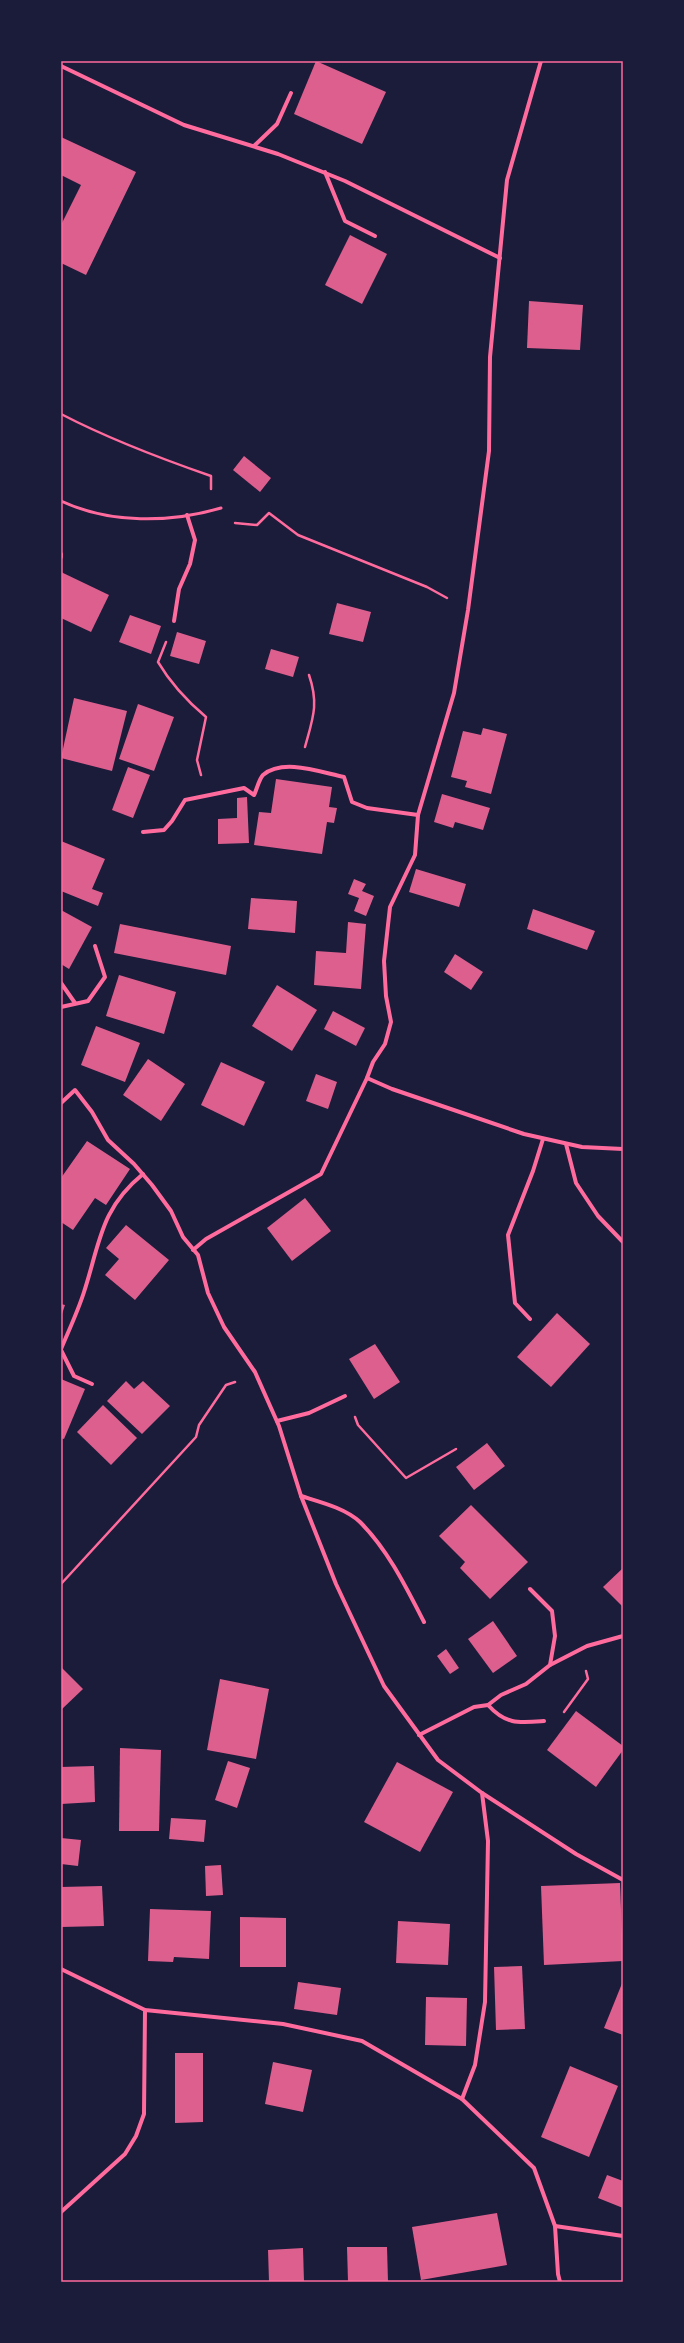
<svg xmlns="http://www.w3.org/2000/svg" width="684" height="2343" viewBox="0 0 684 2343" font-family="Poppins,sans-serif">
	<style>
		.building { fill: #dd5f8e }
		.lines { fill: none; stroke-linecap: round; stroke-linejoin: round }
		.path { stroke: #ff6b9d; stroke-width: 2.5 }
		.service { stroke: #ff6b9d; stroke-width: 3 }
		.minor { stroke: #ff6b9d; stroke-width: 4 }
		.neatline { fill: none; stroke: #ff6b9d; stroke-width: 1.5 }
	</style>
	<rect width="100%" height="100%" fill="#1b1b3a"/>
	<g class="building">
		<path d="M316 61 386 92 362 144 294 114Z"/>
		<path d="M61 137 136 172 86 275 61 263V225L81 185 61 175Z"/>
		<path d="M350 235 387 254 362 304 325 285Z"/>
		<path d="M529 301 583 305 580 350 527 348Z"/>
		<path d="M244 456 271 478 260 492 233 470Z"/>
		<path d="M61 572 109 595 91 632 61 618Z"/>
		<path d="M337 603 371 612 363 642 329 634Z"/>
		<path d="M130 615 161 626 151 654 119 642Z"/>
		<path d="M177 632 206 641 199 664 170 656Z"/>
		<path d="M271 649 299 657 293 677 265 669Z"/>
		<path d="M74 698 127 711 112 771 61 758Z"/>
		<path d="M138 704 174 717 154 771 119 759Z"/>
		<path d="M483 728 507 734 491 794 465 787 467 781 451 777 463 731 481 735Z"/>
		<path d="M128 767 150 775 133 818 112 810Z"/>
		<path d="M276 779 332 787 329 807 337 808 334 823 327 822 322 854 254 845 259 812 271 813Z"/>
		<path d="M442 794 490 808 483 830 455 822 453 828 434 822Z"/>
		<path d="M247 797 249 843 218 844V819L237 818V798Z"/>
		<path d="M61 841 105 859 92 889 103 893 98 906 61 891Z"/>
		<path d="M416 869 466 884 459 907 409 892Z"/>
		<path d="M354 879 366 884 362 891 374 896 366 916 354 911 359 898 348 894Z"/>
		<path d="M251 898 297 901 295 933 248 929Z"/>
		<path d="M533 909 595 931 587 950 527 929Z"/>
		<path d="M61 910 92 927 69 969 61 964Z"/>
		<path d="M348 922 366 924 361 989 314 985 316 951 346 953Z"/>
		<path d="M120 924 231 946 226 975 114 953Z"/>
		<path d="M455 954 483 972 471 990 444 972Z"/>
		<path d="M119 975 176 992 164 1034 106 1016Z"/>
		<path d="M277 985 317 1010 292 1051 252 1026Z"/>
		<path d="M333 1011 365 1028 356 1046 324 1029Z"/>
		<path d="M96 1026 140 1043 125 1082 81 1065Z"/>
		<path d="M148 1059 185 1084 161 1121 123 1095Z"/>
		<path d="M221 1062 265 1082 244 1126 201 1105Z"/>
		<path d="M316 1074 337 1082 328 1109 306 1101Z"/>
		<path d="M87 1141 130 1169 106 1205 95 1198 73 1230 61 1222V1178Z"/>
		<path d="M305 1198 331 1231 292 1261 267 1228Z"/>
		<path d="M126 1225 169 1260 135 1300 105 1275 119 1259 106 1248Z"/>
		<path d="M61 1304 65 1305 61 1317Z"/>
		<path d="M557 1313 590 1344 551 1387 517 1357Z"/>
		<path d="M375 1344 400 1382 374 1399 349 1359Z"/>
		<path d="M61 1379 85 1389 64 1439 61 1438Z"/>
		<path d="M126 1381 134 1389 143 1381 170 1406 142 1434 107 1401Z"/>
		<path d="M103 1405 137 1438 111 1465 77 1432Z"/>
		<path d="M487 1443 505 1466 474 1490 456 1467Z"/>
		<path d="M471 1505 528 1562 490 1599 460 1568 465 1562 439 1536Z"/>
		<path d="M623 1568V1607L603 1587Z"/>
		<path d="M493 1621 517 1656 493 1673 468 1639Z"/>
		<path d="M446 1649 459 1668 450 1674 437 1656Z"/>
		<path d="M61 1667 83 1689 61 1710Z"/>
		<path d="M220 1679 269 1689 256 1759 207 1750Z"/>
		<path d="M576 1711 623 1746V1750L596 1787 547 1750Z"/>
		<path d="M120 1748 161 1750 159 1831H119Z"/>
		<path d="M228 1761 250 1768 237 1808 215 1800Z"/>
		<path d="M397 1762 453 1792 420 1852 364 1822Z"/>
		<path d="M94 1766 95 1802 61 1804V1767Z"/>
		<path d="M171 1818 206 1820 204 1842 169 1839Z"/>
		<path d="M61 1838 81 1840 78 1866 61 1864Z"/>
		<path d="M221 1865 223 1895 206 1896 205 1866Z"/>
		<path d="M620 1883 623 1961 544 1965 541 1886Z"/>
		<path d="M102 1886 104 1926 61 1927V1887Z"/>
		<path d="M150 1909 211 1911 209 1959 174 1957 173 1962 148 1961Z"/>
		<path d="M240 1917 286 1918V1967H240Z"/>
		<path d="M398 1921 450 1924 448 1965 396 1963Z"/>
		<path d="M522 1966 525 2029 496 2030 494 1967Z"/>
		<path d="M623 1981V2035L604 2028Z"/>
		<path d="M298 1982 341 1988 337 2015 294 2009Z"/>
		<path d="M426 1997 467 1998 466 2046 425 2045Z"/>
		<path d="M175 2053H203V2122L175 2123Z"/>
		<path d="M273 2062 312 2070 303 2112 265 2104Z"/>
		<path d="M570 2066 618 2086 589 2157 541 2137Z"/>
		<path d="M607 2175 623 2181V2208L598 2198Z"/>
		<path d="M497 2213 507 2265 421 2280 412 2227Z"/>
		<path d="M347 2247H387L388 2282H348Z"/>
		<path d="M303 2248 304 2282H269L268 2250Z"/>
	</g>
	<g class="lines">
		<g class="path">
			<path d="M61 414C109 439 159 458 211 476V489"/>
			<path d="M235 523 257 525 269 513 298 535 427 587 447 598"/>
			<path d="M166 642 158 662C171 684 187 701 206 717L197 760 201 775"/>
			<path d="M305 747C313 718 319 704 309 675"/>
			<path d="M355 1417 358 1425 406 1478 456 1449"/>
			<path d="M61 1584 196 1437 199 1425 226 1385 235 1382"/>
			<path d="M564 1712 588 1679 586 1671"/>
		</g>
		<path class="service" d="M61 501C110 524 170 523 221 508"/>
		<g class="minor">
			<path d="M61 66 184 125 278 154 345 181 500 258"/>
			<path d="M254 146 277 124 291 93"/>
			<path d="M325 172 345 221 375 236"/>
			<path d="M61 554V557"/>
			<path d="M174 621 179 589 190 564 195 540 187 515"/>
			<path d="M143 832 164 830 172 821 185 800 244 788 254 795C257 789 259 779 263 775 283 758 320 772 344 777L352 802 367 808 418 815"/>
			<path d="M61 983 75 1003"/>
			<path d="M61 1007 88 1001 105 977 95 946"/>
			<path d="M367 1078 373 1062 385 1044 391 1022 386 996 384 961 390 907 415 855 418 815 454 693 468 610 489 451 490 357 507 180 541 61"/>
			<path d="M61 1103 75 1090 92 1112 108 1140 134 1164 152 1185 171 1211 183 1237 198 1255 208 1293 224 1327 255 1372 279 1426 301 1496 336 1584 384 1686 438 1760 482 1793 576 1854 623 1880"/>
			<path d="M566 1144 576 1183 598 1216 623 1242"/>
			<path d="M193 1250 206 1239 321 1174 367 1078 392 1089 524 1134 582 1147 623 1149"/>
			<path d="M530 1319 515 1303 508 1235 533 1171 543 1139"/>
			<path d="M61 1349C69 1330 78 1311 84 1292 100 1243 100 1209 143 1174"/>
			<path d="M61 1350 74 1376 92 1384"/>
			<path d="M277 1421 309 1413 345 1396"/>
			<path d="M301 1496C320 1502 345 1508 360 1522 388 1550 406 1587 424 1622"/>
			<path d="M550 1665 587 1646 623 1636"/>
			<path d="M488 1705 501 1695 526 1684 550 1665 555 1636 552 1611 530 1589"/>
			<path d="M419 1735 474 1707 488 1705C506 1725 519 1723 544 1721"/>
			<path d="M61 1969 145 2010 283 2024 362 2041 462 2099 534 2168 555 2226 558 2274 560 2282"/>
			<path d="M462 2099 475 2065 485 2002 488 1841 482 1793"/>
			<path d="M61 2212 125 2154 136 2136 144 2114 145 2010"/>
			<path d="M555 2226 623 2236"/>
		</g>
	</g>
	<rect width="684" height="2343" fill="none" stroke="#1b1b3a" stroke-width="124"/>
	<rect x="62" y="62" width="560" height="2219" class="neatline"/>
</svg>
